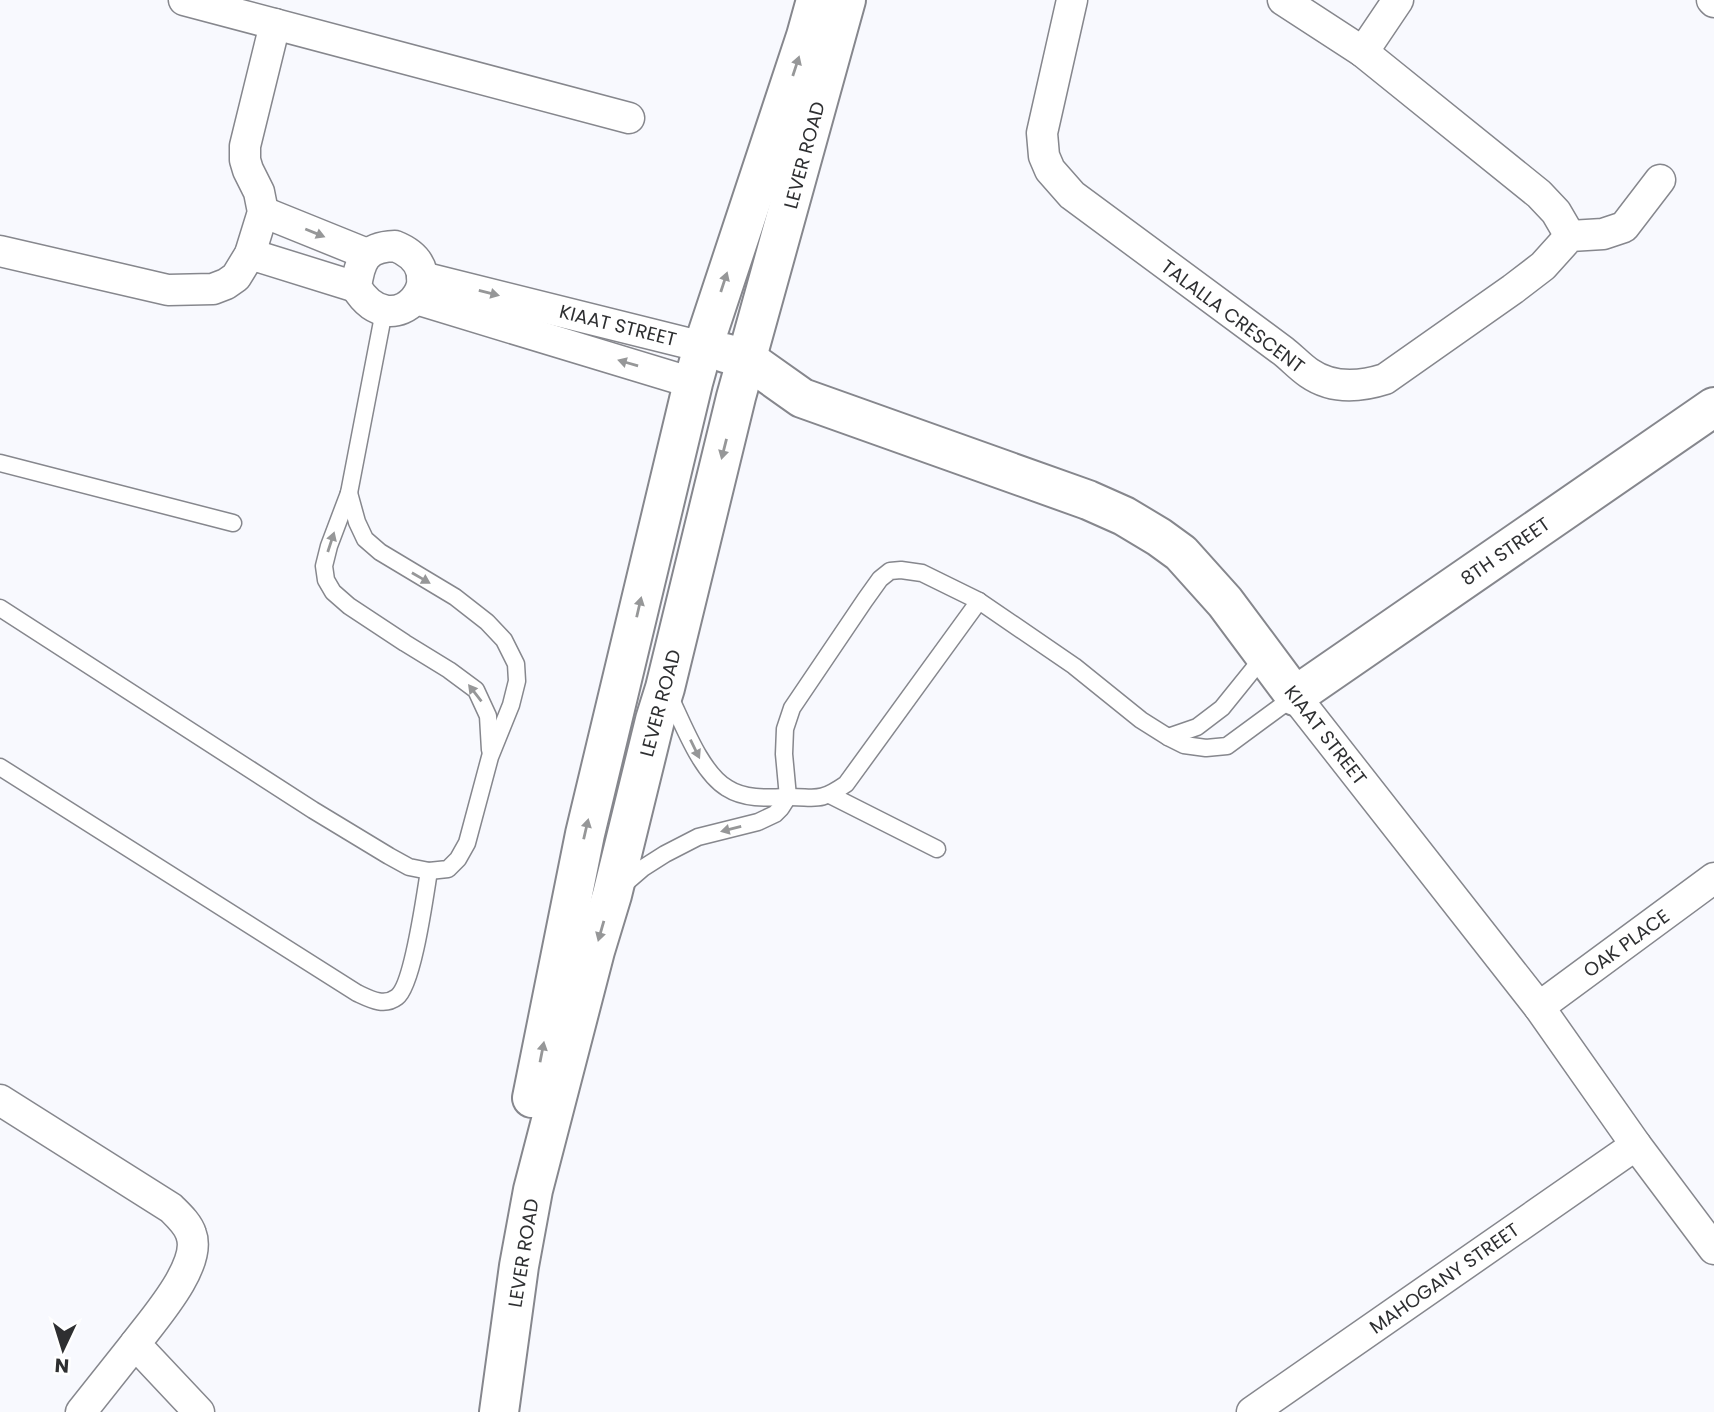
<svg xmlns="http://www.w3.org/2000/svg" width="1714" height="1412" viewBox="0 0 1714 1412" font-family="Poppins,sans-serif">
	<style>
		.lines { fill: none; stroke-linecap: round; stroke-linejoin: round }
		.lane-casing { stroke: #86878d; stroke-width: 19 }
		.street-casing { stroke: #86878d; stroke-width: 33 }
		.secondary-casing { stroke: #86878d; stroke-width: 42 }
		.lane { stroke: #fff; stroke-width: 16 }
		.street { stroke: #fff; stroke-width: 30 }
		.secondary { stroke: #fff; stroke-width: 38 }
		.oneway { fill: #969798 }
		.labels { text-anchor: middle; stroke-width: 7; stroke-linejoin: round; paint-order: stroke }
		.street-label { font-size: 19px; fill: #2e2f31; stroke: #fff }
	</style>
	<rect width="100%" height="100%" fill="#f8f9fe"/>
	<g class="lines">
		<g class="lane-casing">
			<g id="lane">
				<path d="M384 311 349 493 329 546 324 566 326 580 333 592 349 606 405 643 449 670 476 690 488 716 490 750"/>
				<path d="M0 463 233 523"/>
				<path d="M0 608 313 810 389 856 409 867 429 871 448 869 458 859 467 843 490 757 511 705 517 681 516 664 504 640 487 622 455 597 380 552 365 539 357 522 349 493"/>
				<path d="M668 693C682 721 700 772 727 788 744 799 766 798 785 797 816 796 817 804 846 784L979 601"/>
				<path d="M1168 737 1197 727 1222 708 1264 656"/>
				<path d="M0 767 357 993C370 999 384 1007 397 997 413 985 425 895 429 871"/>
				<path d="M830 795 937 849"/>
				<path d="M621 887 643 868 665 854 698 837 758 822 775 814 781 808 788 797 784 754 785 729 792 708 865 600 880 579 890 571 901 570 922 573 979 601 1074 666 1141 720 1168 737 1184 745 1206 748 1227 746 1295 696"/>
			</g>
		</g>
		<g class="street-casing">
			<g id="street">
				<path d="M184 0 629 118"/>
				<path d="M1072 0 1042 133 1044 156 1050 170 1072 195 1283 351C1292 358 1300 367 1309 373 1332 389 1360 387 1385 379L1513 289 1543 266 1570 236 1603 234 1624 227 1660 180"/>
				<path d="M1283 0 1363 52"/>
				<path d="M1398 0 1363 52 1539 194 1556 212 1570 236"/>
				<path d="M1712 0 1714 2"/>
				<path d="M263 212 367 254"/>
				<path d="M395 246C460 272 394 350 356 287 360 260 365 247 395 246Z"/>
				<path d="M0 251 168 290 213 289 226 284 236 277 250 254 263 212 259 192 248 170 245 160V146L275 24"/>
				<path d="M250 254 356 287"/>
				<path d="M422 277 703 347"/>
				<path d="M416 299 693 383"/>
				<path d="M1295 696 1539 1007 1636 1145 1714 1249"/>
				<path d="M1539 1007 1714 878"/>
				<path d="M0 1100 171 1208C178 1215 188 1224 191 1234 203 1265 152 1321 135 1344L199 1412"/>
				<path d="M81 1412 135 1344"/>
				<path d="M1252 1412 1636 1145"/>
			</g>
		</g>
		<g class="secondary-casing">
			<g id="secondary">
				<path d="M725 353 747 359 802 398 1088 500 1124 516 1159 537 1181 553 1225 602 1295 696 1714 407"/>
				<path d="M532 1098 585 834 693 383 703 347 806 36 816 0"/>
				<path d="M499 1412 519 1266 533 1190 595 951 612 895 655 720 665 688 736 397 846 0"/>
			</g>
		</g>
		<use href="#lane" class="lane"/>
		<use href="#street" class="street"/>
		<use href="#secondary" class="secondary"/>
	</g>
	<defs><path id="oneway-solid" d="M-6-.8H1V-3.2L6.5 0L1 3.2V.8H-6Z" transform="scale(1.75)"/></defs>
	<g class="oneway">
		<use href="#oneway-solid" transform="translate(796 66) rotate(-72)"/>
		<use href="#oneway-solid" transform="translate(315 233) rotate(22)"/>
		<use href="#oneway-solid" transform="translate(724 282) rotate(-72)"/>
		<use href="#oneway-solid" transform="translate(489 293) rotate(14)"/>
		<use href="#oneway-solid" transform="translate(628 363) rotate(-164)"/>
		<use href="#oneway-solid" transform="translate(724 449) rotate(104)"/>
		<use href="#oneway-solid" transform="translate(331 542) rotate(-72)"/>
		<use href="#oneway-solid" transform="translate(421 578) rotate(30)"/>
		<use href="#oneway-solid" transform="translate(639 607) rotate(-77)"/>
		<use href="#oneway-solid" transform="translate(475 693) rotate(-128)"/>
		<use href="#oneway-solid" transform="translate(695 749) rotate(64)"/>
		<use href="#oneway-solid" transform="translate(586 829) rotate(-77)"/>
		<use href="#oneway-solid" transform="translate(731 829) rotate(166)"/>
		<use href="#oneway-solid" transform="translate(601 931) rotate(106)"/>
		<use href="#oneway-solid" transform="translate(542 1052) rotate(-79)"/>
	</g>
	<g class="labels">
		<g class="street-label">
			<text transform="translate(804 155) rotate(-75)" y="7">LEVER ROAD</text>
			<text transform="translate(1233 316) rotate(37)" y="7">TALALLA CRESCENT</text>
			<text transform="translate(618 325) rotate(14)" y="7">KIAAT STREET</text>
			<text transform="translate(1505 551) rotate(-35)" y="7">8TH STREET</text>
			<text transform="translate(660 703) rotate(-75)" y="7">LEVER ROAD</text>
			<text transform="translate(1326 735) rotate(52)" y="7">KIAAT STREET</text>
			<text transform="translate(1626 943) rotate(-36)" y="7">OAK PLACE</text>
			<text transform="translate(523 1253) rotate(-81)" y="7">LEVER ROAD</text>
			<text transform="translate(1444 1278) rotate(-35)" y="7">MAHOGANY STREET</text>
		</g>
	</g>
	<g transform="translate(63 1349) rotate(184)" stroke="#ffffff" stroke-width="5" paint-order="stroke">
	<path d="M0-5L12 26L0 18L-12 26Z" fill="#2e2f31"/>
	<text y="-10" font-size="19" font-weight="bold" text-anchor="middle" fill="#2e2f31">N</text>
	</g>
</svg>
